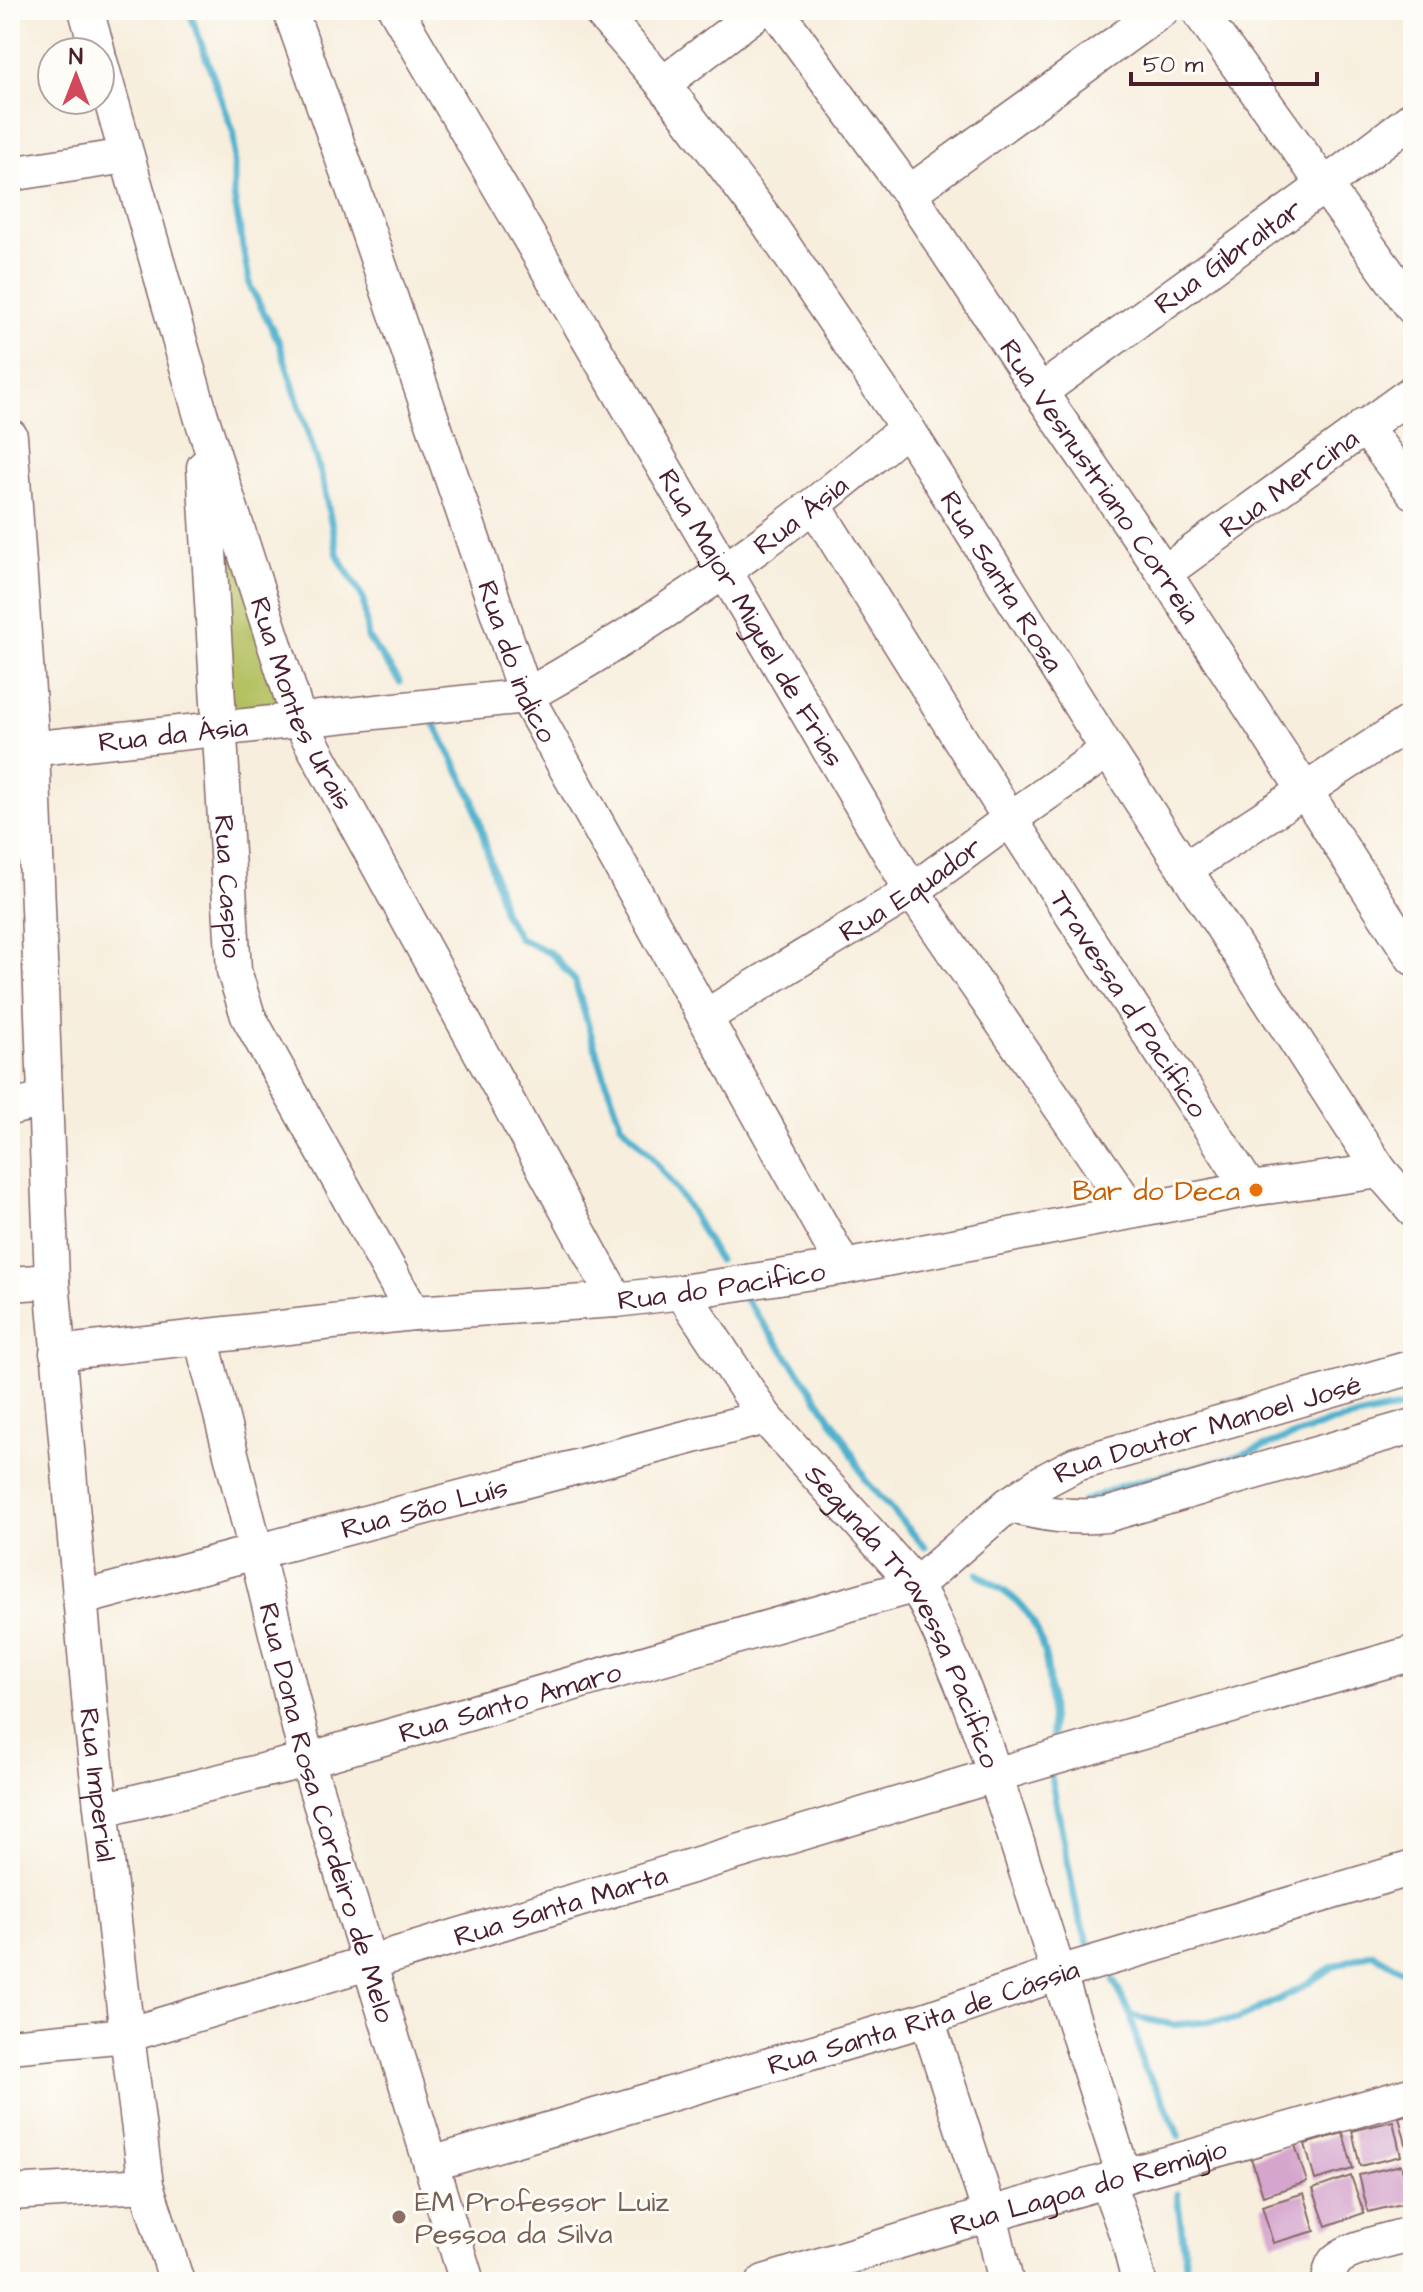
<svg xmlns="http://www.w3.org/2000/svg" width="1423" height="2292" viewBox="0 0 1423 2292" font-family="'Architects Daughter',sans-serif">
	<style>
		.green { fill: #b4c061; stroke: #7f7046; stroke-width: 2 }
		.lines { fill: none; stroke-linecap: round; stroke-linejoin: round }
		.stream { stroke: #4eb0cd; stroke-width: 7 }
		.building { fill: #d5a5cd }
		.minor-casing { stroke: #876769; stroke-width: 37 }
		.minor { stroke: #fff; stroke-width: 34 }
		.food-dot { fill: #e8710a; stroke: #fdfcf7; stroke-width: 3 }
		.education-dot { fill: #8d6e63; stroke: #fdfcf7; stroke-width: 3 }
		.labels { text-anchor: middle; stroke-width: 6; stroke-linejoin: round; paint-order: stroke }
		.street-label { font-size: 28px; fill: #4a1f2b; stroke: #fdfcf7 }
		.food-label { font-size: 28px; fill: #c56008; stroke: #fdfcf7; text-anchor: end }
		.education-label { font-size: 28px; fill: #785e54; stroke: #fdfcf7; text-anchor: start }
	</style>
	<rect width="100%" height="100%" fill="#fdfcf7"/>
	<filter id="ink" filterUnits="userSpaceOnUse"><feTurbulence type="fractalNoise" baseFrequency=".0125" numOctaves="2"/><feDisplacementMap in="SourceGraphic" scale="16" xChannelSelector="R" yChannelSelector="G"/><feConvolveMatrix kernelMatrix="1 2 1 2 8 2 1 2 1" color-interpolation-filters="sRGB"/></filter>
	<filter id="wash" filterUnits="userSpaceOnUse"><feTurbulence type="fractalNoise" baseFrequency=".006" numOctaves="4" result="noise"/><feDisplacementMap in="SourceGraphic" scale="32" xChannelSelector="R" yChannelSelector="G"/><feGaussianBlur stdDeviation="1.8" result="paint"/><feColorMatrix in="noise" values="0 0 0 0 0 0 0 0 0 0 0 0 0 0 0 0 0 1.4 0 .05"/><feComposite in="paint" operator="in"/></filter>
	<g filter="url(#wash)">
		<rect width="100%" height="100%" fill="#f7eedd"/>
		<path class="green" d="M212 476 283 708 230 716Z"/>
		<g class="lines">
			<g class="stream">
				<path d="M189 10 234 134V197L250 286 279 342 322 477 338 556 363 598 368 638 400 682"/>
				<path d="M430 715 473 798 504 913 519 938 552 954 575 981 595 1048 621 1124 650 1154 688 1206 718 1260"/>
				<path d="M743 1296 809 1386 845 1440 865 1480 925 1547"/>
				<path d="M1083 1502 1121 1486 1230 1459 1328 1423 1413 1405"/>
				<path d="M978 1574C992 1584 1012 1594 1023 1608 1051 1641 1050 1693 1052 1734"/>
				<path d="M1051 1776 1077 1910 1090 1949"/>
				<path d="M1114 1981 1131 2016 1143 2066 1161 2095 1179 2136"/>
				<path d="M1131 2016 1173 2025 1238 2019 1294 1992 1334 1966 1372 1953 1413 1977"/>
				<path d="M1177 2194 1187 2273 1191 2282"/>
			</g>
		</g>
		<g id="blocks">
			<g class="building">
				<path d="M1413 2113V2151L1408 2152 1399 2117Z"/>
				<path d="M1393 2121 1401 2156 1360 2166 1352 2131Z"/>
				<path d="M1343 2133 1353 2169 1315 2180 1305 2144Z"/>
				<path d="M1295 2145 1307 2182 1263 2196 1251 2158Z"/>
				<path d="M1401 2165 1410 2202 1368 2212 1359 2175Z"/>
				<path d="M1351 2176 1364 2213 1326 2226 1313 2189Z"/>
				<path d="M1304 2193 1315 2231 1273 2243 1262 2206Z"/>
			</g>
		</g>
	</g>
	<g filter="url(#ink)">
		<use href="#blocks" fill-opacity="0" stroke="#876769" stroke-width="2"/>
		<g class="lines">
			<g class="minor-casing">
				<g id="minor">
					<path d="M86 10 98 52"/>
					<path id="s1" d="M290 10 360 208 526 696 844 1267"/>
					<path id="s2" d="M396 10 912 891 1132 1211"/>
					<path id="s3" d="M599 10 663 84 769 224 907 428 1108 750 1380 1171 1413 1209"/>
					<path id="s4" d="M776 10 909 193 1040 392 1164 573 1413 958"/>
					<path d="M1198 10 1413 308"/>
					<path id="s5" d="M100 61 201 416 299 720 616 1300"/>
					<path d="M663 84 760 10"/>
					<path d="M10 174 126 156"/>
					<path d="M909 193 1162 10"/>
					<path id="s6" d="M1040 392 1325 185 1413 118"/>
					<path d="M1364 426 1413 492"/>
					<path id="s7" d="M10 436 32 748 52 1281 91 1719 127 2035 146 2185 177 2282"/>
					<path id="s8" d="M204 467 234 971 248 1016 413 1313"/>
					<path id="s9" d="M814 505 1010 819 1250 1189"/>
					<path id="s10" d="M1164 573 1413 392"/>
					<path id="s11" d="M10 751 526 696C625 640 722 576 812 506 845 481 875 454 907 428"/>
					<path d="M1185 869 1413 720"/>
					<path id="s12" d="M705 1017 912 891 1010 819 1108 750"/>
					<path d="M10 1108 44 1100"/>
					<path d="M10 1284 52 1281"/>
					<path id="s13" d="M682 1292 765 1417 916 1585C965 1676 996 1776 1027 1874 1059 1975 1091 2075 1124 2176"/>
					<path id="s14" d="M201 1337 256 1551 307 1760 467 2282"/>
					<path id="s15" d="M57 1353 413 1313 616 1300 682 1292 844 1267 1250 1189 1380 1171"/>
					<path d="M1008 1505C1041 1514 1072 1519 1106 1515L1413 1426"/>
					<path id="s16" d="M82 1598 765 1417"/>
					<path id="s17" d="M102 1810 307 1760 916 1585 1008 1505 1044 1481 1076 1464 1413 1367"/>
					<path d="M927 2019 990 2214 1006 2282"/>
					<path id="s18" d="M10 2046 127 2035 995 1775 1413 1653"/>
					<path id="s19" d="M431 2164 927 2019 1059 1973 1413 1868"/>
					<path d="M1107 2181 1128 2238 1139 2282"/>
					<path d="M10 2193 146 2185"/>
					<path id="s20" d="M764 2282 990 2214 1413 2094"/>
					<path d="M1329 2282C1330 2276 1330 2268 1334 2263 1344 2248 1395 2239 1413 2233"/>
				</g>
			</g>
			<use href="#minor" class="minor"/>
		</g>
	</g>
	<circle class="food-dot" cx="1256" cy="1190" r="8"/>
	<circle class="education-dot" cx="399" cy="2217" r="8"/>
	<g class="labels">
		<g class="street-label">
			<text dy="10" stroke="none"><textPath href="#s6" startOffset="232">Rua Gibraltar</textPath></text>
			<text dy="10" stroke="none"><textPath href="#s4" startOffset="572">Rua Vesnustriano Correia</textPath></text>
			<text dy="10" stroke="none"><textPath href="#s10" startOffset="154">Rua Mercina</textPath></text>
			<text dy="10" stroke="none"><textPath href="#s11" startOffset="848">Rua Ásia</textPath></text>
			<text dy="10" stroke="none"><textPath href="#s3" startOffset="700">Rua Santa Rosa</textPath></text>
			<text dy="10" stroke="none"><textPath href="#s2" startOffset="704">Rua Major Miguel de Frias</textPath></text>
			<text dy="10" stroke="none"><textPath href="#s1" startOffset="690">Rua do indico</textPath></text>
			<text dy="10" stroke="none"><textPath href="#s5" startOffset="674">Rua Montes Urais</textPath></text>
			<text dy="10" stroke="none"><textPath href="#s11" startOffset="164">Rua da Ásia</textPath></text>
			<text dy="10" stroke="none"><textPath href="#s8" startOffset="420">Rua Caspio</textPath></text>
			<text dy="10" stroke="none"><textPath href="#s12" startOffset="242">Rua Equador</textPath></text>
			<text dy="10" stroke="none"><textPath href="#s9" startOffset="590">Travessa d Pacífico</textPath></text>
			<text dy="10" stroke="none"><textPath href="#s15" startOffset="668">Rua do Pacifico</textPath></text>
			<text dy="10" stroke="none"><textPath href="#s17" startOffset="1182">Rua Doutor Manoel José</textPath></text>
			<text dy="10" stroke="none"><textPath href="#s16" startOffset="354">Rua São Luís</textPath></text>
			<text dy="10" stroke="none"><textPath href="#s13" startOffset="396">Segunda Travessa Pacifico</textPath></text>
			<text dy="10" stroke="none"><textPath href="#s17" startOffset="422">Rua Santo Amaro</textPath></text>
			<text dy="10" stroke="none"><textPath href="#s7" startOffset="1352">Rua Imperial</textPath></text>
			<text dy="10" stroke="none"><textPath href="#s14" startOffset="492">Rua Dona Rosa Cordeiro de Melo</textPath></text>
			<text dy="10" stroke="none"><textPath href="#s18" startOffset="570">Rua Santa Marta</textPath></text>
			<text dy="10" stroke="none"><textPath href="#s19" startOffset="514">Rua Santa Rita de Cássia</textPath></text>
			<text dy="10" stroke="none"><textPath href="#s20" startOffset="338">Rua Lagoa do Remigio</textPath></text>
		</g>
		<g class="food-label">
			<text x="1240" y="1200">Bar do Deca</text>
		</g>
		<g class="education-label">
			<text x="415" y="2211">EM Professor Luiz<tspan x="415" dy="32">Pessoa da Silva</tspan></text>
		</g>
	</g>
	<rect width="1423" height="2292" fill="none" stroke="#fdfcf7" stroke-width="40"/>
	<g transform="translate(76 76)"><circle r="38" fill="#fdfcf7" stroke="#b5a4a5" stroke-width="2"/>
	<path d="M0-6L14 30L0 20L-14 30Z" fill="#d1495b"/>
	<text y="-12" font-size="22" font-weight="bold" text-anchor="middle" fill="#4a1f2b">N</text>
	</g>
	<path d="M1131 72v12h186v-12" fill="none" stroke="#4a1f2b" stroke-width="4"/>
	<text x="1143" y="72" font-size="24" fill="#4a1f2b" stroke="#fdfcf7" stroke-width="6" paint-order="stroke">50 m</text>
</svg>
